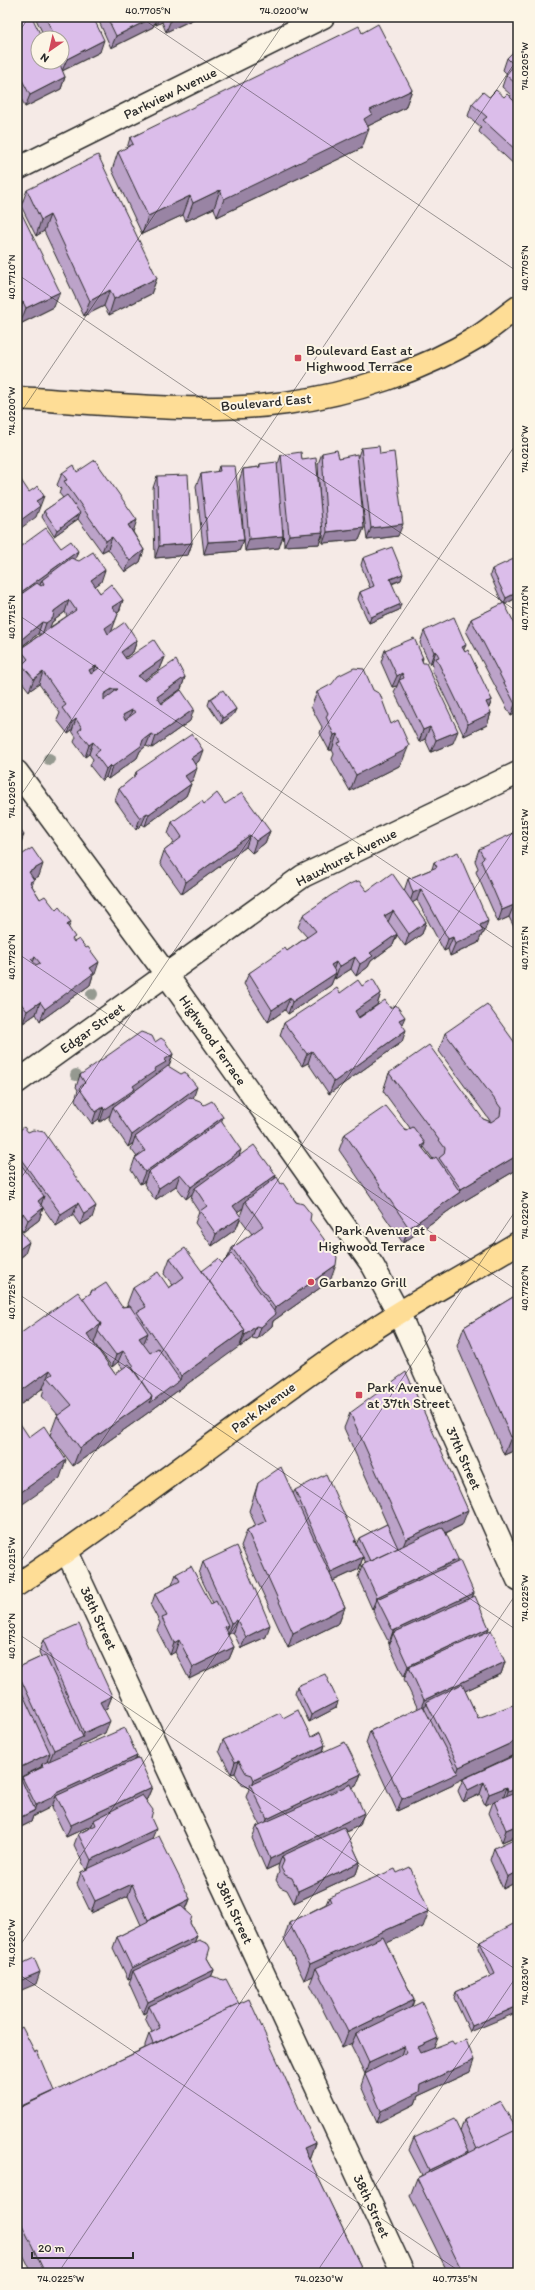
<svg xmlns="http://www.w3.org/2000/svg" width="535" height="2290" viewBox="0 0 535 2290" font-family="Itim,sans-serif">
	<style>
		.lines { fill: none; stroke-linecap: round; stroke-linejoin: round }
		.minor-casing { stroke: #2b2b2b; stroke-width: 25 }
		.major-casing { stroke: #2b2b2b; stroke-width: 25 }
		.minor { stroke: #fcf5e5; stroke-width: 22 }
		.major { stroke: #fedd96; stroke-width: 22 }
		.tree { fill: #959990 }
		.wall { fill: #bca3c9; stroke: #2b2b2b; fill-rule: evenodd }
		.shaded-wall { fill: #9984a4; stroke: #2b2b2b }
		.building { fill: #dbbdea; stroke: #2b2b2b; fill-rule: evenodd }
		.ticks { fill: none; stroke: #2b2b2b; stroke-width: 1; stroke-opacity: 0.45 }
		.poi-dot { fill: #d1495b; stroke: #fcf5e5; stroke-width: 1.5 }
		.labels { text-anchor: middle; stroke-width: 4; stroke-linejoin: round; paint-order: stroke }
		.street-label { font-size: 14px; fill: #2b2b2b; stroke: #fcf5e5 }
		.poi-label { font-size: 14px; fill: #2b2b2b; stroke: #fcf5e5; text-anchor: start }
		.neatline { fill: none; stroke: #2b2b2b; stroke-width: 1.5 }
		.ticks-label { font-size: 10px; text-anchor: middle; fill: #2b2b2b }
	</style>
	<rect width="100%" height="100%" fill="#f5eae6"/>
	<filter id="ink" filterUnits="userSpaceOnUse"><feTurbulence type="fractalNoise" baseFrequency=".025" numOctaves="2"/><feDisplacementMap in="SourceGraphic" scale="8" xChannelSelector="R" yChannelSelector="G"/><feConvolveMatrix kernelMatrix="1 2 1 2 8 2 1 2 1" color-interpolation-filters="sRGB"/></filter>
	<g filter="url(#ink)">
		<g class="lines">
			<g class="minor-casing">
				<g id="minor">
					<path d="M17 169 323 17"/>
					<path d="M17 772 166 974 373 1266 399 1314 518 1580"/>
					<path d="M17 1082 303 876 518 773"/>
					<path d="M67 1552 403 2273"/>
				</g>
			</g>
			<g class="major-casing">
				<g id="major">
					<path d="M17 398C105 403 198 415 286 403 352 394 422 371 479 336 493 327 505 316 518 307"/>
					<path d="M17 1585C133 1507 243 1419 359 1339 409 1304 465 1275 518 1243"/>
				</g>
			</g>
			<use href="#minor" class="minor"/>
			<use href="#major" class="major"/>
		</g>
		<g class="tree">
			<circle cx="49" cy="759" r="6"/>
			<circle cx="92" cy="994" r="6"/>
			<circle cx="76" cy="1075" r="6"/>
		</g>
		<g class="wall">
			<path d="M17 17 38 62H62V38H45L35 17H93L100 52 62 71 65 77 61 89 25 107 18 92H17Z"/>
			<path d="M97 17H198L166 32 162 22 156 25 155 22 153 27 111 48Z"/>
			<path d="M362 33 412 90 405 108 368 126 362 148 217 217 214 208 186 221 183 215 142 234 112 170 118 152 127 148 130 138Z"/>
			<path d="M518 53V168L479 132 481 127 468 116 472 104 489 97H510L511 95 502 87 506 75 507 74 503 70 507 58Z"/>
			<path d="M27 190 157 278 151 294 109 315 104 306 84 316 44 231 36 236 21 206Z"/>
			<path d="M17 204 54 307 20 324 18 318H17Z"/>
			<path d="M361 448 380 454 398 536 367 540 359 475 364 528 359 540 323 543V535L319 544 284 546 283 529 279 548 245 551 239 481 243 469 259 467 260 464H278L281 455 302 460 320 503 318 464 322 453 339 458 357 459Z"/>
			<path d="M219 466 244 540 239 551 204 554 196 486 201 474 217 472Z"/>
			<path d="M77 472 133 532 144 550 140 562 125 572 108 549 102 552 78 519 54 536 42 517 44 511 63 498 59 493 61 489 57 485 62 473Z"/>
			<path d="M157 476 192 543 188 555 155 558 153 488Z"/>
			<path d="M61 548 101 582 95 586 100 593 123 600 119 612 117 613 111 632 137 640 133 652 125 658 126 659 165 657 160 669 144 680 145 681 185 677 181 689 161 703 162 704 190 721 152 748 146 746 140 751 137 758 108 779 106 777 102 781 90 766 93 759 89 754 85 757 74 742 76 737 72 731 68 734 57 720 60 713 39 684 29 691 18 677 21 667 17 662V657L20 649 41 634H38L17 650V549ZM65 612 67 616 49 628 52 622Z"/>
			<path d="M363 558 401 580 392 584 399 610 369 623 358 599 360 592 370 588 361 565Z"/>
			<path d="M492 569 518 597 505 604 518 712 511 716 466 631 471 619 503 604 490 575Z"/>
			<path d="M424 631 464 650 492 700 489 708 491 713 487 725 464 736 432 670 433 666 432 662 430 664 420 643Z"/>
			<path d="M385 650 423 658 422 662 453 743 431 752 425 739 419 742 394 692 397 686 392 687 381 662Z"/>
			<path d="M373 690 403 760 399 766 350 791 332 759 334 754 332 750H329L320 733 322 727 311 707 317 692Z"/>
			<path d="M210 699 236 709 233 715 221 724 208 705Z"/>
			<path d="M199 761 195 764 193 780 189 782 191 784 186 796 145 826 142 824 136 830 115 800 119 789 134 777 136 772Z"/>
			<path d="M204 804H225L270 831 265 843 252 853 246 847 182 894 160 863 164 851 174 843 168 834 172 822Z"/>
			<path d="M518 842V935L509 917 498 922 476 872 478 868 475 861 479 849Z"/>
			<path d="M17 858 39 876 34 879 32 886 40 899 69 928 73 941 95 974 93 975 90 985 40 1021 36 1014 23 1023 17 1016Z"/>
			<path d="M434 862 484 933 482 934 478 943 450 956 448 949 444 951 417 900 412 903 426 922 422 934 405 946 397 935 393 945 371 961 368 967 356 976 351 969 335 979 334 977 331 985 288 1014 285 1010 268 1022 244 984 249 973 287 951 307 937 298 927 303 915 367 891H404L408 879 432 869Z"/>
			<path d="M362 986 381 993 377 1005 359 1018 390 1008 402 1024V1042L329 1094 308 1063 302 1066 280 1035 284 1023 340 993Z"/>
			<path d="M445 1033 518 1047V1169L454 1207 403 1243 339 1150 345 1134 406 1131 410 1128 383 1091 389 1073 483 1119 491 1122 439 1051ZM424 1147 433 1159 432 1160 423 1149Z"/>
			<path d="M155 1042 173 1054 168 1067 193 1098 223 1117 221 1121 239 1156 276 1175 275 1179 281 1184 296 1202 310 1220 330 1281 273 1321 272 1326 257 1339 252 1338 240 1347 239 1346 176 1392 145 1415 73 1466 50 1435 57 1416 58 1415 42 1396 44 1389 43 1388 17 1407 82 1299 90 1294 92 1290 122 1307 128 1306 127 1304 133 1288H169L173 1285 164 1274 170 1258 202 1271 222 1263 228 1257 232 1248 252 1234 240 1218 236 1229 212 1246 195 1223 199 1212 191 1200 192 1194 186 1199 176 1186 155 1200 144 1184 145 1181 140 1184 131 1170 135 1158 137 1157 131 1149 133 1143 128 1147 109 1119 110 1115 100 1122 99 1119 92 1124 75 1100 78 1090 76 1087 80 1075ZM243 1208 240 1216 237 1212ZM93 1343H94L112 1367 118 1362 123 1369 115 1374Z"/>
			<path d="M17 1132 92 1218 80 1225 73 1215 56 1226 41 1205 43 1208 39 1220 23 1232 19 1225 17 1226 25 1254 17 1260Z"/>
			<path d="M518 1294V1449L504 1455 457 1346 464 1327Z"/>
			<path d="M350 1413 462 1525 446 1533 456 1563 474 1593 472 1597 489 1628 487 1632 505 1662 501 1674 465 1691 478 1718 453 1785 397 1811 366 1743 370 1731 418 1709 404 1679 405 1677H404L389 1645 390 1643H389L373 1611 374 1608 372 1609 358 1577 362 1565 366 1563 363 1557 359 1569 333 1581 345 1607 339 1623 288 1648 241 1546 247 1530 256 1526 249 1511 258 1483 293 1494 295 1490 356 1540 355 1543 359 1549 356 1545 359 1538 387 1524 344 1428Z"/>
			<path d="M203 1562 266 1637 241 1648 233 1632 227 1635 234 1647 229 1659 189 1679 175 1652 170 1655 157 1630 160 1623 151 1606 155 1594 172 1585 176 1574 211 1604 213 1603 199 1574Z"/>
			<path d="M43 1640 112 1696 107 1708 104 1710 105 1733 80 1745 79 1748 137 1756 136 1760 152 1787 147 1799 146 1800 151 1818 152 1839 190 1899 186 1910 190 1923 197 1936 194 1942 207 1958 214 1970 211 1977 239 2004 315 2143 309 2159 364 2273H32L17 2242V2030L54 2092 145 2048V2045L149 2034 152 2032 145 2018 147 2012 143 2014 129 1983 131 1978 128 1979 113 1948 117 1937 141 1925 128 1896 91 1913 77 1884 81 1872 86 1870 74 1845 78 1834 91 1827 92 1825 66 1837 52 1808 53 1804 49 1808 33 1816 31 1822 17 1829V1668L41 1657 39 1652ZM41 1767V1768L22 1777 21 1780 20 1777Z"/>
			<path d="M297 1686 338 1701 336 1708 309 1722 295 1693Z"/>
			<path d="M283 1718 311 1737 325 1745 323 1752 361 1774 356 1786 352 1788 360 1825 346 1832 360 1862 356 1874 294 1903 287 1890 280 1887 276 1880 279 1872 278 1868 279 1864 266 1870 252 1838 257 1826 260 1825 246 1797 249 1789 248 1787 242 1785 235 1773 231 1774 219 1751 223 1740Z"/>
			<path d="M518 1754V1835L502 1842 489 1813 493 1802 485 1805 480 1794 463 1802 458 1791 463 1779Z"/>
			<path d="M494 1848 518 1881 503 1889 490 1860Z"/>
			<path d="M329 1897 423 1927 386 1943 414 2000 412 2007 434 2048 470 2072 418 2096 415 2104 377 2123 361 2086 365 2074 372 2070 365 2074 351 2046 352 2043 342 2048 310 1984 313 1976 304 1980 284 1939 289 1923 326 1904Z"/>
			<path d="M518 1930 470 2032 454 1998 456 1992 491 1976 478 1948 480 1942Z"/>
			<path d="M500 2101 518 2273H448L410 2196 417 2178 422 2175 409 2150 414 2138 464 2140 460 2132 464 2120Z"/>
		</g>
		<g class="shaded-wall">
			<path d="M154 17H157L153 27 111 48 116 36Z"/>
			<path d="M159 17H164L162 22 156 25Z"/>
			<path d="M172 17H198L166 32Z"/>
			<path d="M104 40 100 52 62 71 67 59Z"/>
			<path d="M65 77 61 89 25 107 30 95Z"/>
			<path d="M22 80 18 92H17V83Z"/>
			<path d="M412 90 405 108 368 126 366 131 369 129 362 148 217 217 224 199 364 119 370 110Z"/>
			<path d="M220 190 214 208 186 221 193 203Z"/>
			<path d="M190 196 183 215 142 234 148 216Z"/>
			<path d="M50 215 44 231 36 236 41 220Z"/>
			<path d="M157 278 151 294 109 315 114 299Z"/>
			<path d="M110 290 104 306 84 316 90 301Z"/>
			<path d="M60 292 54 307 20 324 26 308Z"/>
			<path d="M23 302 18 318H17V305Z"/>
			<path d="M44 496 36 517 17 531V523L36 501Z"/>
			<path d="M80 513 78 519 54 536 57 530Z"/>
			<path d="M137 520 133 532 128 525Z"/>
			<path d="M403 524 398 536 367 540 371 528Z"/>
			<path d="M364 528 359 540 323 543 327 532Z"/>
			<path d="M323 532 319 544 284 546 289 535Z"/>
			<path d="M283 536 279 548 245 551 249 539Z"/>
			<path d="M112 537 108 549 102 552 106 541Z"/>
			<path d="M244 540 239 551 204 554 208 542Z"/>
			<path d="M192 543 188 555 155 558 159 546Z"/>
			<path d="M144 550 140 562 125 572 130 561Z"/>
			<path d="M78 551 74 563 42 580 39 587 17 603V595Z"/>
			<path d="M105 570 101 582 87 592 91 580Z"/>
			<path d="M403 574 401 580 387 585 390 579Z"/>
			<path d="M518 592V597L504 605 506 598Z"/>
			<path d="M69 600 65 612 52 622 49 630 42 635 46 623 54 611Z"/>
			<path d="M123 600 119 612 108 618 112 607Z"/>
			<path d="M401 604 399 610 369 623 371 617Z"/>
			<path d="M118 614 111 633 101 640 105 628Z"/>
			<path d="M42 622 38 634 17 650 22 639Z"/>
			<path d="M20 637 17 645V639Z"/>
			<path d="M137 640 133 652 117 663 121 652Z"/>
			<path d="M466 645 461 656 462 647Z"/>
			<path d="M436 651 432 662 430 664 434 652Z"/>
			<path d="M165 657 160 669 134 687 138 676Z"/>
			<path d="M96 666 92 678 89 670Z"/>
			<path d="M43 672 39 684 29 691 34 679Z"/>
			<path d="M402 673 397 686 392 687 397 676Z"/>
			<path d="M185 677 181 689 153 709 157 697Z"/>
			<path d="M112 689H118L100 706 104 694Z"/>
			<path d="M492 700 487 712 486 702Z"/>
			<path d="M518 703V712L511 716 515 704Z"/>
			<path d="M194 709 190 721 152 748 156 736Z"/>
			<path d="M236 709 233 715 221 724 223 718Z"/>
			<path d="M132 710 128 721 119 727 123 715Z"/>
			<path d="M491 713 487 725 464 736 468 724Z"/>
			<path d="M76 719 72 731 68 734 72 722Z"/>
			<path d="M430 727 425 739 419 742 423 730Z"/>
			<path d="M458 731 453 743 431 752 436 740Z"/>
			<path d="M151 734 146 746 140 751 137 758 108 779 112 767 143 740Z"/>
			<path d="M337 734 332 750H329L334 735Z"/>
			<path d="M93 742 89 754 85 757 89 745Z"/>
			<path d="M409 745 403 760 399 766 350 791 356 775Z"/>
			<path d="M203 750 199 761 186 770 191 758Z"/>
			<path d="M110 765 106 777 102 781 106 769Z"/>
			<path d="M197 768 193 780 181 788 185 776Z"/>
			<path d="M191 784 186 796 145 826 149 814Z"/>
			<path d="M147 813 142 824 136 830 140 818Z"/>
			<path d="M270 831 265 843 252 853 256 841Z"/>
			<path d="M24 835 19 847 17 848V839Z"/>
			<path d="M250 835 246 847 182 894 186 882Z"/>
			<path d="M43 864 39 876 25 884 29 872Z"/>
			<path d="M34 880 30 891V882Z"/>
			<path d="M421 889 417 900 409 905 413 893Z"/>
			<path d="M514 905 509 917 498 922 502 910Z"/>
			<path d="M393 911 388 922 384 916Z"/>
			<path d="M488 921 484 933 482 934 478 943 450 956 455 944 480 925Z"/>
			<path d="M71 922 66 934 67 925Z"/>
			<path d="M426 922 422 934 405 946 409 934Z"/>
			<path d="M397 934 393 945 371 961 368 967 356 976 360 964 370 953Z"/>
			<path d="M453 937 448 949 444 951 448 939Z"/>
			<path d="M35 957 31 969V959Z"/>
			<path d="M355 957 351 969 335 979 339 967Z"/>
			<path d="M99 962 95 974 93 975 90 985 40 1021 45 1009 90 968Z"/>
			<path d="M336 962 332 974 331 965Z"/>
			<path d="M336 973 331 985 288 1014 292 1002Z"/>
			<path d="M381 993 377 1005 350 1023 355 1011Z"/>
			<path d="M290 998 285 1010 268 1022 272 1010Z"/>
			<path d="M40 1002 36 1014 23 1023 27 1011Z"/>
			<path d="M405 1017 400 1029 399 1020Z"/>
			<path d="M406 1030 402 1042 329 1094 334 1082Z"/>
			<path d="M312 1051 308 1063 302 1066 307 1054Z"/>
			<path d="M173 1054 169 1066 113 1107 110 1115 100 1122 104 1110 164 1060Z"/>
			<path d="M197 1087 193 1099 135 1137 133 1143 128 1147 132 1135Z"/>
			<path d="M103 1107 99 1119 92 1124 96 1112Z"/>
			<path d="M223 1117 219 1129 148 1172 145 1181 140 1184 145 1172Z"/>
			<path d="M425 1143 419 1159 421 1146Z"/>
			<path d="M241 1150 237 1162 195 1188 192 1194 186 1199 191 1187Z"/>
			<path d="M518 1155V1169L454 1207 403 1243 409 1228 460 1192 461 1189Z"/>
			<path d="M180 1174 176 1186 155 1200 159 1188Z"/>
			<path d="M276 1175 272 1187 245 1201 243 1208 229 1218 233 1206Z"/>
			<path d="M44 1196 40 1208 38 1201Z"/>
			<path d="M78 1203 73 1215 56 1226 61 1214Z"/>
			<path d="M96 1206 92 1218 80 1225 84 1214Z"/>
			<path d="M43 1208 39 1220 23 1232 28 1220Z"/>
			<path d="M23 1213 19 1225 17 1226V1217Z"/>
			<path d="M241 1217 236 1229 212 1246 216 1234Z"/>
			<path d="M29 1242 25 1254 17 1260V1251Z"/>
			<path d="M336 1265 330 1281 273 1321 272 1326 257 1339 261 1327 271 1318 275 1308Z"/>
			<path d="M101 1324 94 1343 80 1352 87 1334Z"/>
			<path d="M256 1326 252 1338 240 1347 245 1335Z"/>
			<path d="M245 1330 240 1346 176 1392 145 1415 73 1466 80 1448 152 1397 180 1380 181 1376Z"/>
			<path d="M148 1333 143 1345 139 1338Z"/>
			<path d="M123 1351 118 1362 112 1367 116 1355Z"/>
			<path d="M50 1370 43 1388 17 1407V1394Z"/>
			<path d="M518 1433V1449L504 1455 511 1437Z"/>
			<path d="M66 1460 60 1478 17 1508V1495Z"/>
			<path d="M468 1510 462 1525 400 1554 406 1539Z"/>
			<path d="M363 1557 359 1569 326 1584 331 1572Z"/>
			<path d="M458 1559 453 1571 377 1599 374 1608 372 1609 377 1597Z"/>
			<path d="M474 1593 469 1605 393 1633 390 1643H389L393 1631Z"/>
			<path d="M345 1607 339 1623 288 1648 293 1633Z"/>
			<path d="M237 1620 233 1632 227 1635 231 1623Z"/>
			<path d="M228 1625 223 1637 224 1627Z"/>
			<path d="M270 1625 266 1637 241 1648 246 1637Z"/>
			<path d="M489 1628 484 1640 409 1667 405 1677H404L408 1666Z"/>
			<path d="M179 1640 175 1652 170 1655 174 1643Z"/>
			<path d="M234 1647 229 1659 189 1679 193 1667Z"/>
			<path d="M505 1662 501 1674 429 1708 426 1702 424 1710 419 1712 424 1700Z"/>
			<path d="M112 1696 107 1708 96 1714 100 1702Z"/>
			<path d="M338 1701 336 1708 309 1722 311 1715Z"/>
			<path d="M110 1721 105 1733 80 1745 79 1749 49 1762 54 1750 82 1737 84 1733Z"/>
			<path d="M518 1740V1753L454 1783 453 1785 397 1811 402 1799 457 1773 459 1767Z"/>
			<path d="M325 1745 321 1757 251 1788 254 1780Z"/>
			<path d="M50 1753 46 1765 42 1764 41 1767 17 1779 21 1767Z"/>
			<path d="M137 1756 133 1768 56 1796 53 1804 49 1808 33 1816 31 1822 17 1829V1819L34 1811 36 1805 56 1793Z"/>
			<path d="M239 1761 235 1773 231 1774 235 1762Z"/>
			<path d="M361 1774 356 1786 263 1831 267 1819Z"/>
			<path d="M484 1782 480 1794 463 1802 468 1790Z"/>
			<path d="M152 1787 147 1799 96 1823 94 1820 92 1825 66 1837 71 1825Z"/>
			<path d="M507 1787 503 1799 494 1801 493 1802 485 1805 489 1794Z"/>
			<path d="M518 1787V1797L504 1803 508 1791Z"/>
			<path d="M364 1813 360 1825 284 1862 282 1856 279 1864 266 1870 270 1859Z"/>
			<path d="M518 1825V1835L502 1842 506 1830Z"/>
			<path d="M156 1829 151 1841 87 1872 91 1860Z"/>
			<path d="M360 1862 356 1874 294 1903 298 1891Z"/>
			<path d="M518 1871V1881L503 1889 507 1877Z"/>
			<path d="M132 1884 128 1896 91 1913 95 1901Z"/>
			<path d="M190 1899 185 1911 144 1931 148 1920Z"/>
			<path d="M429 1911 423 1927 319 1973 316 1968 313 1976 304 1980 310 1964Z"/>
			<path d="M197 1936 192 1948 133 1971 131 1978 128 1979 132 1968Z"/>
			<path d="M214 1970 209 1982 149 2006 147 2012 143 2014 148 2002Z"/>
			<path d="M40 1972 36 1984 17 1992V1982Z"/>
			<path d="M414 2000 408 2016 356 2034 352 2043 342 2048 348 2032Z"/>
			<path d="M518 2006V2012L470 2032 472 2026Z"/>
			<path d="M438 2038 433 2050 414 2059 418 2047Z"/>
			<path d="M404 2046 400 2058 365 2074 369 2062Z"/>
			<path d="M474 2060 470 2072 418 2096 415 2104 377 2123 381 2111 420 2085Z"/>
			<path d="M54 2091 50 2102 17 2118V2108Z"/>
			<path d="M315 2143 309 2159 304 2148Z"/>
			<path d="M469 2151 465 2163 425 2182 429 2170Z"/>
			<path d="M518 2267V2273H504Z"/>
			<path d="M59 2268 57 2273H46Z"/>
		</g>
		<g class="building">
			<path d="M17 17H32L42 38H38V62H59L65 77 30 95 22 80 17 83Z"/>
			<path d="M45 17H93L104 40 67 59 62 50V38H56Z"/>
			<path d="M107 17H154L116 36Z"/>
			<path d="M378 24 412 90 370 110 372 114 364 119 369 129 224 199 220 190 193 203 190 196 148 216 118 152 133 144 130 138 359 26 362 33Z"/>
			<path d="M515 50 518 53V91L514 87 516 84 506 75 514 65 507 58Z"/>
			<path d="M496 90 504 97 507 94 518 105V152L483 120 487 117 472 104 483 92 489 97Z"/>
			<path d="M98 155 157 278 114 299 110 290 90 301 50 215 41 220 27 190Z"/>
			<path d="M17 204 60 292 26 308 23 302 17 305Z"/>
			<path d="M379 446 380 454 394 452 403 524 371 528 361 448Z"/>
			<path d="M337 450 339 458 357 454 364 528 327 532 322 453Z"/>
			<path d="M301 452 302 460 316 458 323 532 289 535 281 455Z"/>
			<path d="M95 460 137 520 128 525 144 550 130 561 112 537 106 541 64 481 67 480 62 473 74 465 77 472Z"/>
			<path d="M277 462 283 536 249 539 243 469 260 467V464Z"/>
			<path d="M219 466H235L244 540 208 542 201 474 220 471Z"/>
			<path d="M17 474 29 492 38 486 44 496 36 501 40 506 17 523Z"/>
			<path d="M188 475 192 543 159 546 157 476Z"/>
			<path d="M67 495 80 513 57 530 44 511Z"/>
			<path d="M46 528 61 548 71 541 78 551 17 595V549Z"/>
			<path d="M392 547 403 574 390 579 401 604 371 617 360 592 374 586 363 558Z"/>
			<path d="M93 552 105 570 91 580 100 593 111 584 123 600 112 607 118 614 115 621 105 628 108 634 125 622 137 640 121 652 126 659 154 640 165 657 138 676 145 681 176 660 185 677 157 697 162 704 181 690 194 709 156 736 151 734 143 740 141 746 112 767 110 765 106 769 95 754 100 750 93 742 89 745 78 731 82 728 76 719 72 722 62 708 66 705 43 672 34 679 22 665 28 659 20 649 76 610 69 600 54 611 53 618 46 623 42 622 22 639 20 637 17 639V597L37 583 41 586 44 584 42 580 71 558 79 561ZM96 666 99 668 91 674 89 670ZM112 689H118L104 700V694ZM132 710 136 712 125 720 123 715Z"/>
			<path d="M518 557V592L506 598 492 569Z"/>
			<path d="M504 603 518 630V703L515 704 471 619Z"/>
			<path d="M454 617 466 645 462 647 465 652 468 650 492 700 486 702 491 713 468 724 436 658 439 657 436 651 434 652 424 631Z"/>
			<path d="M414 638 423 658H421L423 663H426L458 731 436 740 430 727 423 730 399 680 404 678 402 673 397 676 385 650Z"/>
			<path d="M354 668 364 669 373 690 380 694 391 724 398 720 409 745 405 750 356 775 338 743 341 742 337 734 334 735 326 717 328 713 317 692 332 684 338 676Z"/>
			<path d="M223 690 236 709 223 718 210 699Z"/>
			<path d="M192 734 203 750 191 758 197 768 185 776 191 784 149 814 147 813 140 818 119 789 137 774 136 772Z"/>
			<path d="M217 793 225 804 242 793 270 831 256 841 250 835 186 882 164 851 182 837 172 822 202 801 204 804Z"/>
			<path d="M17 825 24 835 17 839Z"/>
			<path d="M514 833 518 842V915L514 905 502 910 481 861 484 858 479 849Z"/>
			<path d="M32 848 43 864 29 872 34 880 30 882 32 886 40 899 45 896 56 910 59 907 71 922 67 925 75 937 72 939 74 942 79 939 86 948 88 947 99 962 90 968 94 973 45 1009 40 1002 27 1011 19 1001 17 1003V858ZM35 957 40 963 36 965 31 959Z"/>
			<path d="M458 852 488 921 480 925 483 931 455 944 453 937 448 939 421 889 413 893 408 879 437 867 434 862Z"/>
			<path d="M392 873 426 922 409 934 393 911 384 916 397 934 370 953 373 956 360 964 355 957 339 967 336 962 331 965 336 973 292 1002 290 998 272 1010 249 973 285 948 287 951 316 931 303 915 330 896 352 883 359 881 367 891Z"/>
			<path d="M373 979 381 993 355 1011 359 1018 385 1000 390 1008 396 1005 405 1017 399 1020 406 1030 334 1082 312 1051 307 1054 284 1023 337 988 340 993 358 980 362 986Z"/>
			<path d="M487 1004 518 1047V1155L461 1189 439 1158 444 1154 445 1148 389 1073 429 1045 483 1119 491 1122 500 1116 501 1108 445 1033Z"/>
			<path d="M141 1032 152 1036 155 1042 161 1038 165 1041 173 1054 164 1060 166 1062 154 1069 155 1071 133 1086 135 1089 104 1110 103 1107 96 1112 79 1088 85 1083 80 1075Z"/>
			<path d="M168 1066 181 1074 185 1072 197 1087 132 1135 113 1107Z"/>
			<path d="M190 1097 200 1101 204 1105 212 1101 223 1117 145 1172 135 1158 145 1151 135 1137Z"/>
			<path d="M386 1106 406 1131 413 1127 425 1143 421 1146 432 1160 436 1157 460 1192 409 1228 345 1134Z"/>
			<path d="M221 1121 241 1150 191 1187 180 1174 159 1188 148 1172Z"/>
			<path d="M24 1127 28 1132 33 1130 44 1132 96 1206 84 1214 78 1203 61 1214 17 1154V1132Z"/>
			<path d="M254 1145 276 1175 233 1206 241 1217 216 1234 200 1211 207 1206 195 1188Z"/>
			<path d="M17 1159 44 1196 38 1201 43 1208 28 1220 23 1213 17 1217Z"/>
			<path d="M277 1177 281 1184 283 1183 296 1202 303 1204 311 1214 310 1220 337 1257 336 1265 275 1308 232 1248 263 1226 245 1201Z"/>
			<path d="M17 1226 29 1242 17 1251Z"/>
			<path d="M185 1248 245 1330 181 1376 137 1312 146 1307 133 1288 158 1272 169 1288 184 1277 170 1258Z"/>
			<path d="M232 1254 276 1314 261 1327 256 1326 245 1335 244 1334 245 1330 202 1271 218 1259 222 1263Z"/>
			<path d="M106 1283 122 1307 130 1306 148 1333 139 1338 150 1353 158 1348 180 1380 150 1403 152 1397 132 1367 134 1366 123 1351 116 1355 98 1331 101 1324 82 1299 91 1293 92 1290H95Z"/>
			<path d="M78 1292 101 1324 87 1334 115 1374 129 1364 152 1397 80 1448 57 1416 72 1405 48 1377 53 1374 50 1370 17 1394V1336Z"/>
			<path d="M518 1294V1433L511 1437 464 1327Z"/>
			<path d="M406 1372 468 1510 406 1539 350 1413Z"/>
			<path d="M17 1419 29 1437 44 1426 66 1460 17 1495Z"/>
			<path d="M281 1467 345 1607 293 1633 247 1530 266 1521 255 1495 258 1483Z"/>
			<path d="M326 1474 356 1540 354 1541 363 1557 331 1572 295 1490Z"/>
			<path d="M387 1524 398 1548 370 1561 359 1538Z"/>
			<path d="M443 1527 458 1559 377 1597 362 1565Z"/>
			<path d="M237 1546 270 1625 246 1637 237 1620 231 1623 203 1562Z"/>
			<path d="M460 1561 474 1593 393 1631 377 1599Z"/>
			<path d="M191 1566 211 1604 216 1601 228 1625 224 1627 234 1647 193 1667 179 1640 174 1643 162 1618 167 1616 155 1594 180 1581 176 1574Z"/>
			<path d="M475 1596 489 1628 408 1666 393 1633Z"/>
			<path d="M79 1624 112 1696 100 1702 110 1721 84 1733 43 1640Z"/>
			<path d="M491 1630 505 1662 424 1700 409 1667Z"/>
			<path d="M45 1655 83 1737 54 1750 17 1671V1668Z"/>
			<path d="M325 1674 338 1701 311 1715 297 1686Z"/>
			<path d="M17 1682 50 1753 21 1767 17 1757Z"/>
			<path d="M462 1684 478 1718 518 1703V1740L459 1767 426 1702Z"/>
			<path d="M423 1706 458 1773 402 1799 370 1731Z"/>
			<path d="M298 1710 311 1737 320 1732 325 1745 254 1780 252 1775 246 1773 239 1761 235 1762 223 1740 280 1713 283 1718Z"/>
			<path d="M125 1728 137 1756 56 1793 53 1797 36 1805 22 1777 43 1767 42 1764Z"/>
			<path d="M345 1742 361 1774 267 1819 250 1785Z"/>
			<path d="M518 1754V1787L508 1791 507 1787 489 1794 484 1782 468 1790 463 1779Z"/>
			<path d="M139 1758 152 1787 71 1825 56 1796Z"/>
			<path d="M17 1770 35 1810 17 1819Z"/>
			<path d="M351 1784 364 1813 270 1859 257 1826Z"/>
			<path d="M518 1791V1825L506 1830 494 1801Z"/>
			<path d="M142 1795 153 1810 151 1818 156 1829 91 1860 78 1834 96 1825 94 1820Z"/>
			<path d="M344 1827 360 1862 298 1891 292 1878 285 1875 281 1868 284 1861 282 1856Z"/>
			<path d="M159 1836 190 1899 148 1920 132 1884 95 1901 81 1872Z"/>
			<path d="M518 1837V1871L507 1877 494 1848Z"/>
			<path d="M410 1867 429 1911 310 1964 289 1923 331 1902 329 1897 395 1869 397 1873Z"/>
			<path d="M180 1905 192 1916 190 1923 197 1936 132 1968 117 1937Z"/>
			<path d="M515 1923 518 1930V2006L472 2026 456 1992 495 1974 480 1942Z"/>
			<path d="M383 1937 414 2000 348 2032 316 1968Z"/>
			<path d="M199 1940 208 1944 210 1948 207 1958 214 1970 148 2002 133 1971Z"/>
			<path d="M34 1958 40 1972 17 1982V1966Z"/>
			<path d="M212 1976 223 1980 226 1979 239 2004 153 2044 149 2034 160 2028 149 2006Z"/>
			<path d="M249 1999 315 2143 304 2148 364 2273H61L59 2268 45 2273 17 2214V2109Z"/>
			<path d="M422 2002 438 2038 418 2047 421 2053 452 2041 454 2044 466 2040 474 2060 420 2085 419 2092 381 2111 365 2074 407 2052 404 2046 369 2062 356 2034Z"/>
			<path d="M22 2027 35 2052 37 2051 54 2091 17 2108V2030Z"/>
			<path d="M500 2101 517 2130 477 2149 464 2120Z"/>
			<path d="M454 2119 469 2151 429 2170 414 2138Z"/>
			<path d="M518 2129V2267L504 2273H463L417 2178Z"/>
		</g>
	</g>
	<path class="ticks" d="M140 17 518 272M17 35 29 17M17 274 518 612M17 418 288 17M17 614 518 951M17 801 518 58M17 953 518 1291M17 1184 518 441M17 1293 518 1631M17 1567 518 824M17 1633 518 1971M17 1950 518 1207M17 1973 462 2273M58 2273 518 1591M316 2273 518 1974"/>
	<g class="poi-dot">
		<rect x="294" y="354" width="8" height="8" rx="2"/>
		<rect x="429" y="1234" width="8" height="8" rx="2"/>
		<circle cx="311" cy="1282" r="4"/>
		<rect x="355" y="1391" width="8" height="8" rx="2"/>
	</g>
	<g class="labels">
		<g class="street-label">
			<text transform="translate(170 93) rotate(-26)" y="5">Parkview Avenue</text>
			<text transform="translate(266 402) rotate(-5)" y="5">Boulevard East</text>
			<text transform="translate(346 857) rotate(-27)" y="5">Hauxhurst Avenue</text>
			<text transform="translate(92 1028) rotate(-36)" y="5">Edgar Street</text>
			<text transform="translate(213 1040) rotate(55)" y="5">Highwood Terrace</text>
			<text transform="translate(263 1407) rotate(-36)" y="5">Park Avenue</text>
			<text transform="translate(464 1458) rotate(66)" y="5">37th Street</text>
			<text transform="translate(99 1618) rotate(65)" y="5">38th Street</text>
			<text transform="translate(235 1912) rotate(65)" y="5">38th Street</text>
			<text transform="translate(372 2206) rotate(65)" y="5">38th Street</text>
		</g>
		<g class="poi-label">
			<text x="306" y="355">Boulevard East at<tspan x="306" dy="16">Highwood Terrace</tspan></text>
			<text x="425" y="1235" text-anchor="end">Park Avenue at<tspan x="425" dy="16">Highwood Terrace</tspan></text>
			<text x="319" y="1287">Garbanzo Grill</text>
			<text x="367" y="1392">Park Avenue<tspan x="367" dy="16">at 37th Street</tspan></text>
		</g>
	</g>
	<rect width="535" height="2290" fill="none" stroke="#fcf5e5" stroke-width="44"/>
	<g transform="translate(50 50) rotate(214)"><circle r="19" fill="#fcf5e5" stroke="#a8a49b"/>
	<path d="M0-3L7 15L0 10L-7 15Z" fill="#d1495b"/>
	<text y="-6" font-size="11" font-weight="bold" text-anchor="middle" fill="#2b2b2b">N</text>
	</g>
	<path d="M32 2252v6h101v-6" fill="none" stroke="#2b2b2b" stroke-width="2"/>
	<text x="38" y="2252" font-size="12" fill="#2b2b2b" stroke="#fcf5e5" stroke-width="3" paint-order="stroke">20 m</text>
	<rect x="22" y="22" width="491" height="2246" class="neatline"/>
	<g class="ticks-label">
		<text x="148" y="14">40.7705°N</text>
		<text x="284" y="14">74.0200°W</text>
		<text transform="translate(524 66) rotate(-90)" y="4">74.0205°W</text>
		<text transform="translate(524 268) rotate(-90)" y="4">40.7705°N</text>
		<text transform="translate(11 277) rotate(-90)" y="4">40.7710°N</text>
		<text transform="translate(11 411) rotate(-90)" y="4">74.0200°W</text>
		<text transform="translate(524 449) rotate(-90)" y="4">74.0210°W</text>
		<text transform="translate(524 608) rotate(-90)" y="4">40.7710°N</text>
		<text transform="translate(11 617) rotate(-90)" y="4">40.7715°N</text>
		<text transform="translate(11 794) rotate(-90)" y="4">74.0205°W</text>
		<text transform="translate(524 832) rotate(-90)" y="4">74.0215°W</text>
		<text transform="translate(524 948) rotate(-90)" y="4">40.7715°N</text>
		<text transform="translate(11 957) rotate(-90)" y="4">40.7720°N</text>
		<text transform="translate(11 1177) rotate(-90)" y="4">74.0210°W</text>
		<text transform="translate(524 1215) rotate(-90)" y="4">74.0220°W</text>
		<text transform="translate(524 1288) rotate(-90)" y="4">40.7720°N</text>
		<text transform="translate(11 1297) rotate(-90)" y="4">40.7725°N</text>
		<text transform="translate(11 1560) rotate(-90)" y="4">74.0215°W</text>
		<text transform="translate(524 1598) rotate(-90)" y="4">74.0225°W</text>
		<text transform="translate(11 1636) rotate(-90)" y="4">40.7730°N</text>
		<text transform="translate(11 1943) rotate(-90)" y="4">74.0220°W</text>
		<text transform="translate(524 1981) rotate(-90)" y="4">74.0230°W</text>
		<text x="61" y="2282">74.0225°W</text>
		<text x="319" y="2282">74.0230°W</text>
		<text x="455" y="2282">40.7735°N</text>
	</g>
</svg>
